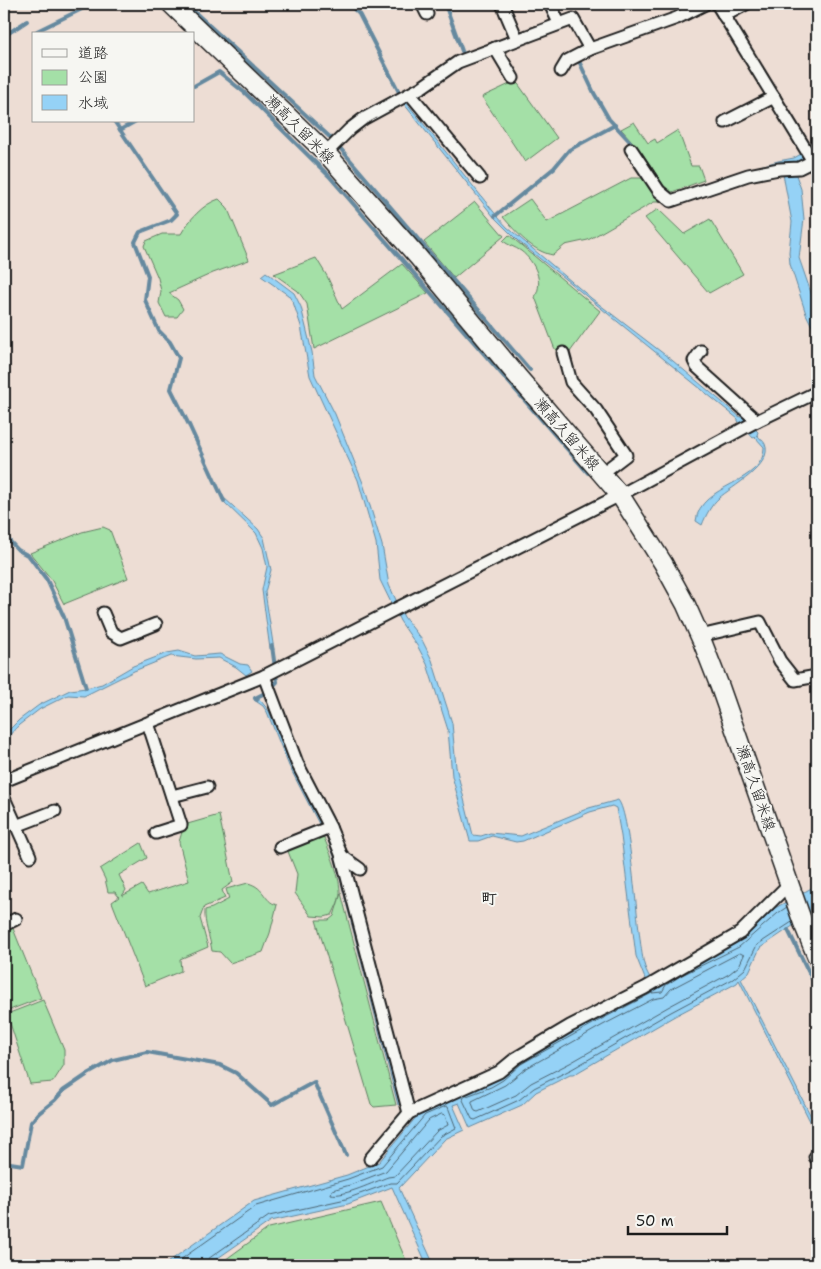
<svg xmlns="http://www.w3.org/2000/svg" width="821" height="1269" viewBox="0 0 821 1269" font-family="'Shantell Sans','Klee One',sans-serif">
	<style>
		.green { fill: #a4e0a7; stroke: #607e62 }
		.water { fill: #95d2f6; stroke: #65899f }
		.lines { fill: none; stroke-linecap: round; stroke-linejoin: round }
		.shore { stroke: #4c6573; stroke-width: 1 }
		.stream { stroke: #65899f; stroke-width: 4 }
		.minor-casing { stroke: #1c1c1c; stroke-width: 15 }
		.primary-casing { stroke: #1c1c1c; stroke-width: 21 }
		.minor { stroke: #f6f6f2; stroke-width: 11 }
		.primary { stroke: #f6f6f2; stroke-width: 18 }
		.labels { text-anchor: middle; stroke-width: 4; stroke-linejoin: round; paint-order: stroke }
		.street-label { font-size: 15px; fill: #1c1c1c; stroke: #f6f6f2 }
		.neighbourhood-label { font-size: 16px; font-weight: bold; fill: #1c1c1c; stroke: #f6f6f2 }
	</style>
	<rect width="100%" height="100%" fill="#edddd4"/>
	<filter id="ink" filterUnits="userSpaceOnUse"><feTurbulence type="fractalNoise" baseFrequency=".02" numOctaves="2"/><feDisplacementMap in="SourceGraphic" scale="10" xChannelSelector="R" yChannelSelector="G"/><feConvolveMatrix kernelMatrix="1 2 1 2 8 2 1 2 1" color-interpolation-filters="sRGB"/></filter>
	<g filter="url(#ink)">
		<g class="green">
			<path d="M516 81 557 138 525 162 482 97Z"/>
			<path d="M634 122 648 143 655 139 657 143 678 130 691 166H699L704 180 672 192 664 186 641 151 621 129Z"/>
			<path d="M631 178H642L660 202H654L588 240 565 245 553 255C533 252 516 232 503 217L530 199 547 222Z"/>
			<path d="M219 199 227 207 249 260 213 273 169 293 178 300 183 309 177 317H166L159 303 161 291 158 278 144 246 146 241 162 234H181C189 220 203 204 219 199Z"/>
			<path d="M475 202 504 236 454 278 424 242Z"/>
			<path d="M658 209 684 234 710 219 743 274 709 293 645 218Z"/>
			<path d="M509 235 600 311 567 356 558 354 554 347 535 297C544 281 535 262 521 251 515 247 508 245 503 241Z"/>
			<path d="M316 258 327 276 342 309 402 264 428 293 314 349 307 304 298 291 274 274Z"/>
			<path d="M103 527 110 530 128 578 64 604 51 579 30 553 82 532Z"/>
			<path d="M219 815 233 882 222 890 225 898 204 907 200 918 208 947 180 959 181 971 145 986 112 902 119 897 115 892H108L105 879 100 869 141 843 147 858 119 875 126 890 122 896 142 885 148 894 189 881 179 842 184 825Z"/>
			<path d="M322 833C329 850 338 870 340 889 341 898 336 907 332 915L324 917 311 916 295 893 297 874 287 849Z"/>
			<path d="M248 883C266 888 263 901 277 905L270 933 263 952 230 963 220 952 212 951C210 937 204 924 205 910L212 908 229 899 226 889Z"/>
			<path d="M341 893 396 1105 374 1107 371 1104 316 920H329L334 916Z"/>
			<path d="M12 926 41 998 7 1011 4 1002V930Z"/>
			<path d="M43 1000 64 1050V1065L53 1082 30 1084 7 1014Z"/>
			<path d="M381 1202 408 1265H218L269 1228Z"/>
		</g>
		<g class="water">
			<path d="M406 102 497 216 507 227 591 298 673 361 740 417H743L758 432 757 435C759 438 764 441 765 444 774 465 731 487 719 498 711 505 706 515 702 525L696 521C700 483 765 484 764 447L755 437 753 438 738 421V419L518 241 494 217 404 104Z"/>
			<path d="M817 145V154L796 165V175L801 189 804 219 799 258 817 310V336L806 314 790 264 789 252 792 222 783 174 785 169 670 196 732 174 778 161 794 158Z"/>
			<path d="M266 272 294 293 301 307 312 352 315 375 335 414 363 483 382 545 389 585 404 617 422 640 432 660 452 723 456 767 473 835 481 836 490 833 521 836 589 808 618 800C631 814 637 936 644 964 646 972 652 981 656 988L660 987 659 983 736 943 775 908 817 885V897C813 902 813 909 809 915L760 948 749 972 741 979 817 1128V1135L739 980 737 983 673 1017 573 1075H570L536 1092 522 1105 470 1128 459 1103 453 1105 464 1130 445 1139 399 1188 434 1265H427L392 1187 348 1204 271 1221 208 1265H164L254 1201 347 1175 379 1162 422 1110 649 989 636 956 621 836 616 808 612 806 590 812 523 841 516 842 492 836 478 841H470L452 776 448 730 427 664 418 647 400 621 380 580 376 543 358 480 310 376 301 326 293 302 288 295 261 276Z"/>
			<path d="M223 497 258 529 264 538 271 570 265 592 274 650 270 649 262 590 267 567 263 548 256 533 221 499Z"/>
			<path d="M179 651 195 656 220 654 240 664 248 665 252 671 246 675 236 667 219 658 196 659 171 656 134 671 84 696 68 695 40 709 19 725 4 741V735L19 720 39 705 70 690 86 688 102 684 133 666 167 653Z"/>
			<path d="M255 696 261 701 269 711 291 764 321 822 319 824 289 766 267 712 263 706 254 700Z"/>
			<path d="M329 837 337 855 401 1104 398 1105 335 859 327 838Z"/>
		</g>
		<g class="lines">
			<g class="shore">
				<path d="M787 907 778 913 739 947 682 975 666 985 662 992 652 993 600 1020 521 1064 503 1080 491 1087 464 1097 463 1100 472 1119 475 1120 519 1100 534 1088 572 1069 671 1012 733 979 745 969 757 945 792 922"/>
				<path d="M740 953 744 955 739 966 729 974 668 1007 570 1063 531 1083 516 1095 478 1112 475 1111 472 1103V1101L505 1085 525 1069 603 1025 653 999 664 997 671 989Z"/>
				<path d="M442 1114 445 1115 448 1125 437 1131 395 1176 388 1177C374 1182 344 1197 331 1194L332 1190 350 1185 386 1171 429 1120Z"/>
				<path d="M173 1265 256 1206 348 1179 382 1166 425 1115 446 1106 448 1107 456 1128 441 1136 397 1183H390L346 1199 269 1216 208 1259 206 1265"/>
			</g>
			<g class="stream">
				<path d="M186 4 333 140"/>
				<path d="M349 4 359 14 401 96"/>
				<path d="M445 4 462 51"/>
				<path d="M38 34 37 31 92 4"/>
				<path d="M4 36 27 21"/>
				<path d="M578 59 594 93 609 119 634 146"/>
				<path d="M194 86 219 72 245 93 329 176 588 473"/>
				<path d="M114 121 177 214 171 220 140 232 135 242 148 276 145 300 159 331 170 342 179 358 171 389 190 427 224 501"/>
				<path d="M120 130 136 121"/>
				<path d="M340 148 530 370"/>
				<path d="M495 216 554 168 569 150 615 125"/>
				<path d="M4 535 18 550 29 556 47 580 64 617 86 688"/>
				<path d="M257 700 255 698 267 692 277 682 272 646"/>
				<path d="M788 930 817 989"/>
				<path d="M4 1162 23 1165 31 1122 39 1113 55 1100 63 1091 88 1074 113 1060 147 1052 220 1065 236 1073 272 1105 314 1082 346 1155"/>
			</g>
			<g class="minor-casing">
				<g id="minor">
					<path d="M422 4 427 14"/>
					<path d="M502 4 517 39"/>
					<path d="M550 4 559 23"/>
					<path d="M717 4 817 168"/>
					<path d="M724 16 746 4"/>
					<path d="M495 48 513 78"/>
					<path d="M561 71 567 61 590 49"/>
					<path d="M410 94 480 178"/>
					<path d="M725 122 774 97"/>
					<path d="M631 149 659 191 671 201 748 175 779 169 799 168 813 161"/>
					<path d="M326 153 350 129 363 119 422 87 458 62 573 19 590 49 677 18 705 4"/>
					<path d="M701 351 694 361 697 367 757 421"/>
					<path d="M563 353 571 382 596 410 626 455 601 474"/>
					<path d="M103 613 111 632 121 638 156 624"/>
					<path d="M700 636 760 622 780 661 795 680 817 676"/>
					<path d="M264 676 297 763 330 827 341 854 409 1113"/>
					<path d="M148 723 181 825 156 833"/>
					<path d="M4 781 264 676 620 495 757 421 817 392"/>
					<path d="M172 796 207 787"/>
					<path d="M4 798 30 856"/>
					<path d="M16 826 55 811"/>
					<path d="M280 847 330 827"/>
					<path d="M342 856 360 869"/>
					<path d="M4 925 16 919"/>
					<path d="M815 1157 817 1159"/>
					<path d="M370 1159 409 1113 499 1072 516 1058 570 1026 645 988 740 933 789 884"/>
				</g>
			</g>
			<g class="primary-casing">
				<path id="primary" d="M171 4 326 153 418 257 518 377 620 495 663 563 686 605 702 641 720 687 803 923 817 957"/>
			</g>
			<use href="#minor" class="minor"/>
			<use href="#primary" class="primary"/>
		</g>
	</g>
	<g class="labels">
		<g class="street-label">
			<text transform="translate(300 129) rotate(45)" y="5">瀬高久留米線</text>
			<text transform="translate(567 434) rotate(49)" y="5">瀬高久留米線</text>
			<text transform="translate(756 788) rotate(71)" y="5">瀬高久留米線</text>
		</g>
		<g class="neighbourhood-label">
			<text x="489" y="904">町</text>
		</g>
	</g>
	<rect width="821" height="1269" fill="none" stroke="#f6f6f2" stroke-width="20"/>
	<rect x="10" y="10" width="801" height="1249" fill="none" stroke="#1c1c1c" stroke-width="2" filter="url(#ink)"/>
	<rect x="32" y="32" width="162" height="90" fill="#f6f6f2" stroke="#9f9f9c"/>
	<rect x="42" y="49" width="25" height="8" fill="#f6f6f2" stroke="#9f9f9c"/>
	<text x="78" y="58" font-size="15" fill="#1c1c1c">道路</text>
	<rect x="42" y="70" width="25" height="15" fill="#a4e0a7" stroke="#9f9f9c"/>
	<text x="78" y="82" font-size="15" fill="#1c1c1c">公園</text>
	<rect x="42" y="95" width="25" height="15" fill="#95d2f6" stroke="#9f9f9c"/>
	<text x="78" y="108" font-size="15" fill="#1c1c1c">水域</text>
	<path d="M628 1226v8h99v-8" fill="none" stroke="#1c1c1c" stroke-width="2.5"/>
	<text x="636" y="1226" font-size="15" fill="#1c1c1c" stroke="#f6f6f2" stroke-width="4" paint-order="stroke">50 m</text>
</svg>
